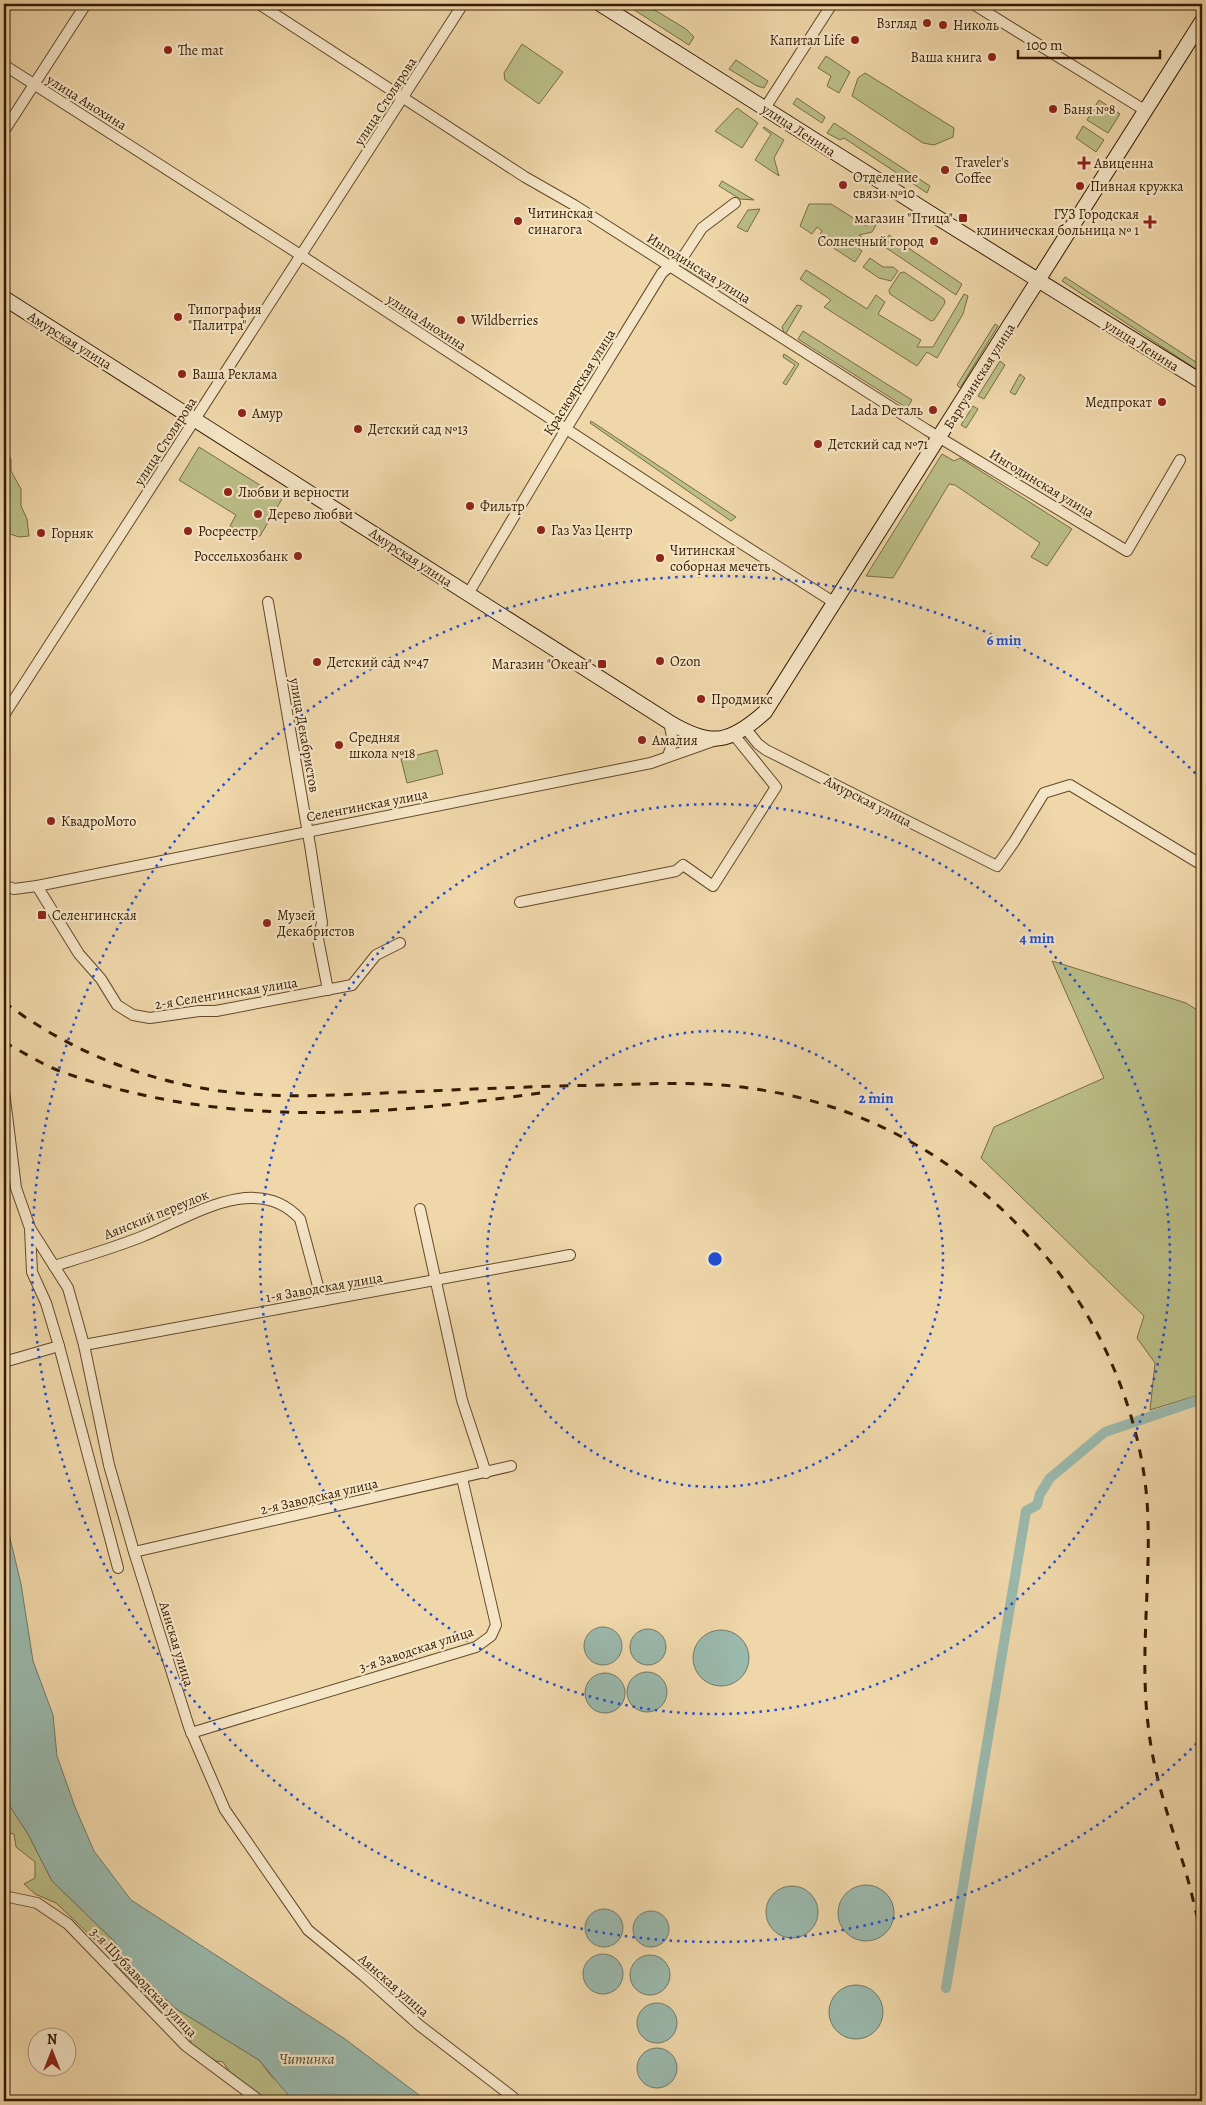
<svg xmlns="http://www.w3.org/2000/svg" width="1206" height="2105" viewBox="0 0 1206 2105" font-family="Alegreya,serif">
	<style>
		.green { fill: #bbbe87; stroke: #786c44 }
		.water { fill: #9ab9ad; stroke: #727968 }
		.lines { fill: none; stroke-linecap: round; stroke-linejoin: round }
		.canal { stroke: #9ab9ad; stroke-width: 10 }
		.minor-casing { stroke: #64492a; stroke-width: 12 }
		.secondary-casing { stroke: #361a00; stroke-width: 16 }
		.minor { stroke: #f5e5c7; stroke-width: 10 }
		.secondary { stroke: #f5e5c7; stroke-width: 14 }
		.rail { stroke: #361a00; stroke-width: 3; stroke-dasharray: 9 9; stroke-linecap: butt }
		.ring { fill: none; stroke: #1d4ed8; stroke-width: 2.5; stroke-dasharray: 2.5 5 }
		.poi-dot { fill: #8f2418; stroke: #f5e5c7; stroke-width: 2 }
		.labels { text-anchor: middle; stroke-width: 4.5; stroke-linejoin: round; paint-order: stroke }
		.poi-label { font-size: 14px; fill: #361a00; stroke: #f5e5c7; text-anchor: start }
		.street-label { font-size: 14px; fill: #361a00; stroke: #f5e5c7 }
		.water-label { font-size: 15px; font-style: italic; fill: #544a34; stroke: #f5e5c7 }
		.centre { fill: #1d4ed8; stroke: #f5e5c7; stroke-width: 2.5 }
		.ring-label { font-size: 15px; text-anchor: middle; font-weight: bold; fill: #1d4ed8; stroke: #f5e5c7; stroke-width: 4.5; stroke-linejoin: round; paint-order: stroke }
	</style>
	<rect width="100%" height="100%" fill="#efd7a9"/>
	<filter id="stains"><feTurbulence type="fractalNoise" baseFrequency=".004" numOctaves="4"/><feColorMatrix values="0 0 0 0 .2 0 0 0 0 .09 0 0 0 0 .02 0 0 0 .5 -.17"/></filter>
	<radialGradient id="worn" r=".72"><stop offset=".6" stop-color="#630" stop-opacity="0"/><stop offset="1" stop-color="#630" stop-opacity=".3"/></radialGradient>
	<g class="green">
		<path d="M625 4H645L686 29 694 37 689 45Z"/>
		<path d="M522 44 563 72 539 104 505 80 504 73Z"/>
		<path d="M826 56 850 72 839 93 827 86 831 76 818 68Z"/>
		<path d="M736 60 768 81 764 88 757 86 729 69Z"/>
		<path d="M865 73 954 128 953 137 934 145 923 143 852 96 858 78Z"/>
		<path d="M797 98 825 117 822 123 793 104Z"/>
		<path d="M1099 100 1120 114 1108 133 1087 120Z"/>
		<path d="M737 108 758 123 742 148 715 131Z"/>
		<path d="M834 123 930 186 927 193 844 138 840 140 827 133Z"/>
		<path d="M1083 126 1104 140 1096 152 1076 138Z"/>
		<path d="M764 127 784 140 774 158 779 176 755 160 771 134 763 128Z"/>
		<path d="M722 181 754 200 740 199 719 186Z"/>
		<path d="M809 204H831L866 226 871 221 876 225 872 232 859 235 862 237 856 246 862 251 855 262 818 238 822 231 817 227 812 234 800 226Z"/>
		<path d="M760 209 747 232 737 227 748 210Z"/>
		<path d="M889 235 962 284 956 295 882 245Z"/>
		<path d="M870 258 883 267H893L898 271 891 281 879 278 863 267Z"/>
		<path d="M685 263 709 278 704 280 685 268Z"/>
		<path d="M806 270 867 309 876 295 885 302 878 314 921 340 917 347H933L964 294 968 296 963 314 937 358 927 352 917 366 824 307 831 300 800 279Z"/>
		<path d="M904 272 944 299 945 303 934 320 931 321 890 294 889 290 900 273Z"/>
		<path d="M1065 277 1202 366V373L1062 281Z"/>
		<path d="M797 305 802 306 785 335 782 327Z"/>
		<path d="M995 324 998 326 960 388 957 385Z"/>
		<path d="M803 331 912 400 907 408 798 339Z"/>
		<path d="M784 354 799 364 786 385 783 383 795 365 783 357Z"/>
		<path d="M1000 361 1005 365 984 399 978 396Z"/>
		<path d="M1020 374 1025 378 1015 395 1010 392Z"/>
		<path d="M973 406 978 409 966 428 961 425Z"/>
		<path d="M591 421 736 517 731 521 590 423Z"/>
		<path d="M199 447 282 499 260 536 247 537 230 526 236 515 179 480Z"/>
		<path d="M4 452H8L11 460V471L21 489V506L27 519 29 536 19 537 7 533 4 537Z"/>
		<path d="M942 454 954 461 960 458 1072 529 1047 566 1031 557 1040 543 955 485 949 484 893 578 866 576Z"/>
		<path d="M437 750 443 774 407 783 401 759Z"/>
		<path d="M1052 961 1186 1003 1202 1013V1394L1150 1410 1155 1363 1137 1338 1144 1316 981 1158 994 1127 1104 1078Z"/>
		<path d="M4 1783 9 1805 28 1834 52 1881 115 1942 107 1951 56 1903 35 1894 24 1884 35 1878V1862L16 1847 14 1834 7 1833 4 1827Z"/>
		<path d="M120 1956 175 2008 259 2060 272 2077 307 2101H268L230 2073 223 2062 215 2061 192 2045 187 2032 163 2014 113 1962Z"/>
	</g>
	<g class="water">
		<path d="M4 1513 21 1584 33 1661 53 1715 57 1756 75 1807 94 1851 131 1900 345 2039 427 2101H307L302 2097 289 2096 259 2060 175 2008 120 1956 115 1942 52 1881 28 1834 9 1805 4 1783Z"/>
		<circle cx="603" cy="1646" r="19"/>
		<circle cx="648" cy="1647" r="18"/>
		<circle cx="721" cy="1658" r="28"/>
		<circle cx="647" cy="1692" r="20"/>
		<circle cx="605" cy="1693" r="20"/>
		<circle cx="866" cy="1913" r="28"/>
		<circle cx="792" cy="1912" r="26"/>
		<circle cx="604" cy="1928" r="19"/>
		<circle cx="651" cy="1929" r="18"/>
		<circle cx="603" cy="1974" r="20"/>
		<circle cx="650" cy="1975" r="20"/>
		<circle cx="856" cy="2012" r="27"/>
		<circle cx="657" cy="2023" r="20"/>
		<circle cx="657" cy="2068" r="20"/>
	</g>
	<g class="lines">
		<path class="canal" d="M946 1988 1026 1511 1037 1505 1040 1494 1050 1478 1105 1432 1202 1399"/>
		<g class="minor-casing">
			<g id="minor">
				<path d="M259 4 525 177 574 205 927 430 1127 551 1180 460"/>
				<path d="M973 4 1146 111"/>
				<path d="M4 65 302 256 725 533 835 603"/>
				<path d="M765 108 832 4"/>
				<path d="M4 131 86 4"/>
				<path d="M468 594 566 429 662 273 685 254 702 228 735 203"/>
				<path d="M268 602 310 845 322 923 318 939 328 990"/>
				<path d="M4 715 463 4"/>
				<path d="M746 729 758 744 766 750 997 866 1014 842 1044 793 1070 785 1202 865"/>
				<path d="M668 756 673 741 669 722"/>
				<path d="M4 885 14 889 37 886 651 763 716 740"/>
				<path d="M37 886 79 954 101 979 117 1005 133 1015 150 1018 199 1011H216L352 985 376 955 400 943"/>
				<path d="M520 902 676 871 683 865 713 886 776 787 734 735"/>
				<path d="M4 1091 16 1188 30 1228 68 1288 84 1345 109 1465 134 1552 189 1727 225 1810 308 1930 364 1976 419 2025 514 2098 515 2101"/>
				<path d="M420 1209 462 1400 486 1473"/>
				<path d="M30 1229 32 1272 46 1303 59 1346 118 1568"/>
				<path d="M54 1266C83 1257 113 1248 141 1237 187 1219 256 1170 300 1219L322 1301"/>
				<path d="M84 1345 570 1255"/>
				<path d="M4 1362 59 1346"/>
				<path d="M134 1552 511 1466"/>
				<path d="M191 1733 476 1647 491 1636 496 1625 462 1478"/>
				<path d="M4 1896 37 1903 68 1924 186 2046 260 2101"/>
			</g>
		</g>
		<g class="secondary-casing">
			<g id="secondary">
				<path d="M600 4 930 213 1202 382"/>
				<path d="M4 298 669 722C711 747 729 744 765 712L1202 21"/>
			</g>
		</g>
		<use href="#minor" class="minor"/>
		<use href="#secondary" class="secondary"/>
		<g class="rail">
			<path d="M4 1002C74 1055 161 1088 250 1094 301 1098 354 1094 406 1092 473 1089 540 1086 608 1085 663 1083 718 1081 773 1092 851 1106 925 1142 985 1194 1038 1240 1083 1297 1111 1362 1133 1412 1147 1467 1148 1522 1150 1589 1140 1657 1148 1724 1153 1773 1169 1819 1184 1866 1191 1889 1196 1913 1202 1937"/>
			<path d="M4 1042C23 1052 44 1066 65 1073 226 1129 382 1116 547 1092"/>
		</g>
	</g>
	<g class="ring">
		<circle cx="715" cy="1259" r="228"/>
		<circle cx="715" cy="1259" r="455"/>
		<path d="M1202 1738A683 683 0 1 1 1202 780"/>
	</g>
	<g class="poi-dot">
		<circle cx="927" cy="23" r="5"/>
		<circle cx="943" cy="25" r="5"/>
		<circle cx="855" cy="40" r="5"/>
		<circle cx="168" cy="50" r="5"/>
		<circle cx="992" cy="57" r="5"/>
		<circle cx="1053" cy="109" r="5"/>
		<path d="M1081.5 155.5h5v5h5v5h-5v5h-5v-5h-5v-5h5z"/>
		<circle cx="945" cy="170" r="5"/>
		<circle cx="843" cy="185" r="5"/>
		<circle cx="1080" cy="186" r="5"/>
		<rect x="958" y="213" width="10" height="10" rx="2.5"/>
		<circle cx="518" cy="221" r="5"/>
		<path d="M1147.5 214.5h5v5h5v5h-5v5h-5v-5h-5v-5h5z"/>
		<circle cx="934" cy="241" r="5"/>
		<circle cx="178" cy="317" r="5"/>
		<circle cx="461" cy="320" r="5"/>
		<circle cx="182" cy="374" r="5"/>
		<circle cx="1162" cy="402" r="5"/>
		<circle cx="933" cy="410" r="5"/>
		<circle cx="242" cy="413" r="5"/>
		<circle cx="358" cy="429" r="5"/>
		<circle cx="818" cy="444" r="5"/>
		<circle cx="228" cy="492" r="5"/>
		<circle cx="470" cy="506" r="5"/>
		<circle cx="258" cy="514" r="5"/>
		<circle cx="541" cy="530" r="5"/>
		<circle cx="188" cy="531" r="5"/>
		<circle cx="41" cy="533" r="5"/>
		<circle cx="298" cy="556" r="5"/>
		<circle cx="660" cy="558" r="5"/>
		<circle cx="660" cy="661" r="5"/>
		<circle cx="317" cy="662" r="5"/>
		<rect x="597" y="659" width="10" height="10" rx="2.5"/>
		<circle cx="701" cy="699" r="5"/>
		<circle cx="642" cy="740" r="5"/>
		<circle cx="339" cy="745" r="5"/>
		<circle cx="51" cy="821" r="5"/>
		<rect x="37" y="910" width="10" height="10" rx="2.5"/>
		<circle cx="267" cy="923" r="5"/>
	</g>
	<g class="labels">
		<g class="poi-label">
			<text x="917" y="28" text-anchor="end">Взгляд</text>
			<text x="953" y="30">Николь</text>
			<text x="845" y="45" text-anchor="end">Капитал Life</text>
			<text x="178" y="55">The mat</text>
			<text x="982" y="62" text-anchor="end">Ваша книга</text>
			<text x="1063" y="114">Баня №8</text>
			<text x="955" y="167">Traveler's<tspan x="955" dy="16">Coffee</tspan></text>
			<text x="1094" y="168">Авиценна</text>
			<text x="853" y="182">Отделение<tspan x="853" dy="16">связи №10</tspan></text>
			<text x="1090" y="191">Пивная кружка</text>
			<text x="528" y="218">Читинская<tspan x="528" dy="16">синагога</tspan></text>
			<text x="1139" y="219" text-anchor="end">ГУЗ Городская<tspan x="1139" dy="16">клиническая больница № 1</tspan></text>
			<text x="953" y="223" text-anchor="end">магазин "Птица"</text>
			<text x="924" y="246" text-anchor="end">Солнечный город</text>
			<text x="188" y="314">Типография<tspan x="188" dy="16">"Палитра"</tspan></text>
			<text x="471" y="325">Wildberries</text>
			<text x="192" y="379">Ваша Реклама</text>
			<text x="1152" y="407" text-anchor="end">Медпрокат</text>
			<text x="923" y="415" text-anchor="end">Lada Dеталь</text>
			<text x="252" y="418">Амур</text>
			<text x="368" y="434">Детский сад №13</text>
			<text x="828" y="449">Детский сад №71</text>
			<text x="238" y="497">Любви и верности</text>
			<text x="480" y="511">Фильтр</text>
			<text x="268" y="519">Дерево любви</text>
			<text x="551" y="535">Газ Уаз Центр</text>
			<text x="198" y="536">Росреестр</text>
			<text x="51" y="538">Горняк</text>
			<text x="670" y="555">Читинская<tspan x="670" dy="16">соборная мечеть</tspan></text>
			<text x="288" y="561" text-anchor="end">Россельхозбанк</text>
			<text x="670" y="666">Ozon</text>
			<text x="327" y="667">Детский сад №47</text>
			<text x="592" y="669" text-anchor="end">Магазин "Океан"</text>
			<text x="711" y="704">Продмикс</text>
			<text x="349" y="742">Средняя<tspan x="349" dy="16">школа №18</tspan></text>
			<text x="652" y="745">Амалия</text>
			<text x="61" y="826">КвадроМото</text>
			<text x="52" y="920">Селенгинская</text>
			<text x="277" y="920">Музей<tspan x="277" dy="16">Декабристов</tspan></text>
		</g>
		<g class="street-label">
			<text transform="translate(385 101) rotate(-57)" y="5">улица Столярова</text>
			<text transform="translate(87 102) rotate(32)" y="5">улица Анохина</text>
			<text transform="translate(799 130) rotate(33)" y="5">улица Ленина</text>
			<text transform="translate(699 268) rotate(32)" y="5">Ингодинская улица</text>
			<text transform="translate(427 322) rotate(33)" y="5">улица Анохина</text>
			<text transform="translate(70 340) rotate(32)" y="5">Амурская улица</text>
			<text transform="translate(1142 345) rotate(32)" y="5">улица Ленина</text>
			<text transform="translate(979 376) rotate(-58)" y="5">Баргузинская улица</text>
			<text transform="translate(579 382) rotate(-58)" y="5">Красноярская улица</text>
			<text transform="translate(165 441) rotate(-57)" y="5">улица Столярова</text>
			<text transform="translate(1042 483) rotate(31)" y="5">Ингодинская улица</text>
			<text transform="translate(411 557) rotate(33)" y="5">Амурская улица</text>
			<text transform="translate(305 735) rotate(80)" y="5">улица Декабристов</text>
			<text transform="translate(868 801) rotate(27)" y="5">Амурская улица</text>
			<text transform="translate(367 805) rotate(-11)" y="5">Селенгинская улица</text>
			<text transform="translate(226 993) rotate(-9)" y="5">2-я Селенгинская улица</text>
			<text transform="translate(156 1214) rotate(-22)" y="5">Аянский переулок</text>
			<text transform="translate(324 1287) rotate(-10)" y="5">1-я Заводская улица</text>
			<text transform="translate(319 1496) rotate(-13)" y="5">2-я Заводская улица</text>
			<text transform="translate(177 1644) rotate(73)" y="5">Аянская улица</text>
			<text transform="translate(416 1649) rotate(-18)" y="5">3-я Заводская улица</text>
			<text transform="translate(144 1982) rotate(46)" y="5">3-я Шубзаводская улица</text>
			<text transform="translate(394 1985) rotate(41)" y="5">Аянская улица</text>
		</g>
		<g class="water-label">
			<text x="307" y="2064">Читинка</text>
		</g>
	</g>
	<circle cx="715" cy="1259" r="8" class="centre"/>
	<g class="ring-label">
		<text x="1004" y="645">6 min</text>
		<text x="1037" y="943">4 min</text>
		<text x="876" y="1103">2 min</text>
	</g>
	<rect width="1206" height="2105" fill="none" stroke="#efd7a9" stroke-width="20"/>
	<rect x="5" y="5" width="1196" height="2095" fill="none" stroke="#361a00" stroke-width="2.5"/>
	<rect x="10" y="10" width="1186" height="2085" fill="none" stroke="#361a00"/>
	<g transform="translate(52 2052)"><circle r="24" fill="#f5e5c7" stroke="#a99477"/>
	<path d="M0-4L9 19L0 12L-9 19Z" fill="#8f2418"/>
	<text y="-8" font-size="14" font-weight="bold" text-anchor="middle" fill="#361a00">N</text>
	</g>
	<path d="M1018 50v8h142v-8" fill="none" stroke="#361a00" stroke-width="2.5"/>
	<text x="1026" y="50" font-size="15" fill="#361a00" stroke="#f5e5c7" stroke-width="4" paint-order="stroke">100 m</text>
	<rect width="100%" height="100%" filter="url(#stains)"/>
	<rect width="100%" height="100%" fill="url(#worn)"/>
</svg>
